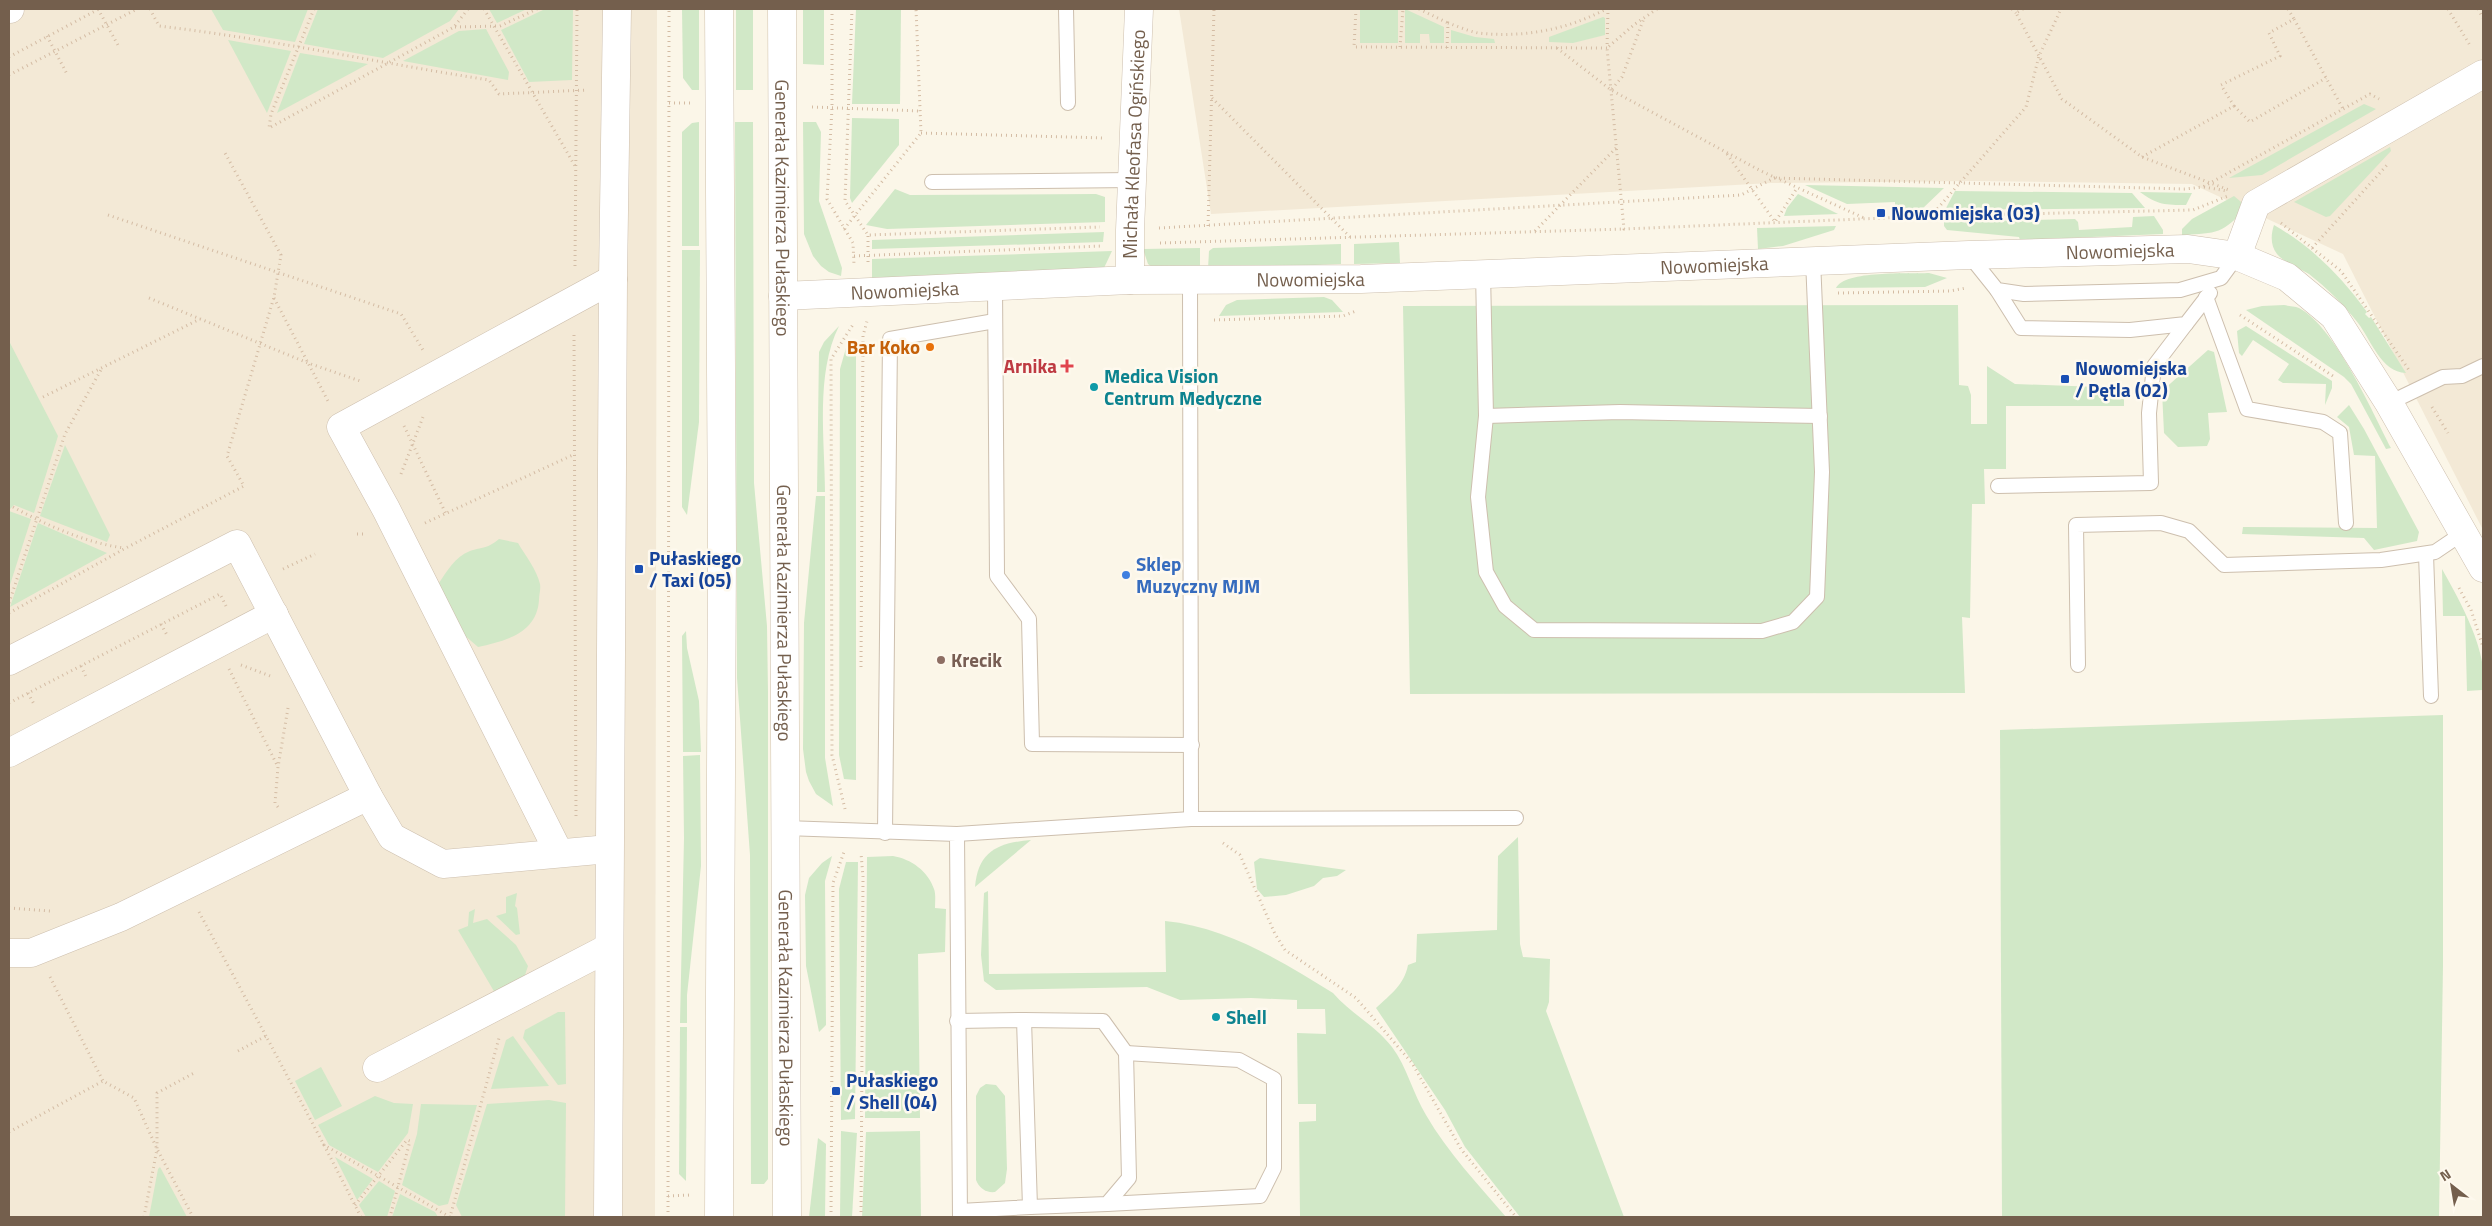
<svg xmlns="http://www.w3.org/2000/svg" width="2492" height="1226" viewBox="0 0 2492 1226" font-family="'Titillium Web',sans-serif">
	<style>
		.residential { fill: #f3e9d6 }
		.green { fill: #d1e8c7 }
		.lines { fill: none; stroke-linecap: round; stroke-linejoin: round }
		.service-casing { stroke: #cdbfae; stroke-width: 16 }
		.minor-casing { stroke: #cdbfae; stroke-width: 29 }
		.tertiary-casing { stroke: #cdbfae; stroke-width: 29 }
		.secondary-casing { stroke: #cfc0ac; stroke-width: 29 }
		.path { stroke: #d4bca4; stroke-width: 3; stroke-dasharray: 1 4; stroke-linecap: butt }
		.service { stroke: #fff; stroke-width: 14 }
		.minor { stroke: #fff; stroke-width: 28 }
		.tertiary { stroke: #fff; stroke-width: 28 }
		.secondary { stroke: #fff; stroke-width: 28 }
		.transit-dot { fill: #1a4fb4; stroke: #fef9ee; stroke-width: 2 }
		.food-dot { fill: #e8710a; stroke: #fef9ee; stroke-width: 2 }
		.health-dot { fill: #e0444e; stroke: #fef9ee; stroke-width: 2 }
		.culture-dot { fill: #0f9aa8; stroke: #fef9ee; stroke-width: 2 }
		.shop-dot { fill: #3f7fe0; stroke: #fef9ee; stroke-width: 2 }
		.education-dot { fill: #8d6e63; stroke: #fef9ee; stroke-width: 2 }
		.labels { text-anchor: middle; stroke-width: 5; stroke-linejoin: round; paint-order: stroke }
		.street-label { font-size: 19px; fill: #745f4d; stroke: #fef9ee }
		.transit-label { font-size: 19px; font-weight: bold; fill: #164399; stroke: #fef9ee; text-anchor: start }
		.food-label { font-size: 19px; font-weight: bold; fill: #c56008; stroke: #fef9ee; text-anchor: end }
		.health-label { font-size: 19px; font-weight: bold; fill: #be3a42; stroke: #fef9ee; text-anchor: end }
		.culture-label { font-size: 19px; font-weight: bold; fill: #0d838f; stroke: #fef9ee; text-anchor: start }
		.shop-label { font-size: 19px; font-weight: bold; fill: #366cbe; stroke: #fef9ee; text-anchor: start }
		.education-label { font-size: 19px; font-weight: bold; fill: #785e54; stroke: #fef9ee; text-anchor: start }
	</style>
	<rect width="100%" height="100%" fill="#fbf6e8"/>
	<g class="residential">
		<path d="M9 9H657L655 1217H9Z"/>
		<path d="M1179 9H2483V530L2343 254 2192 184 1972 181 1771 183 1211 214Z"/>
	</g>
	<g class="green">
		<path d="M211 9H308L295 42 223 30Z"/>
		<path d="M318 9H459L450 21 383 58 304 44Z"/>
		<path d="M489 9H527L497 23Z"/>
		<path d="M545 9H573L572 80 529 82 501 30Z"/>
		<path d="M682 9H699V90H692L683 78Z"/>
		<rect x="736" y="9" width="17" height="81"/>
		<path d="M803 9H824V65L803 64Z"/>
		<path d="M856 9H901L900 104H852Z"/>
		<rect x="1360" y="9" width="38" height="34"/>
		<path d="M1405 9 1444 27V43H1430L1429 34H1420V43H1405Z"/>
		<path d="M1603 17 1605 18V35L1573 43 1549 42V37Z"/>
		<path d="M486 29 509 72 508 80 403 61 459 31Z"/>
		<path d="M1451 30 1475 37 1494 39 1495 43H1451Z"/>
		<path d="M228 40 291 51 267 113Z"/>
		<path d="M300 53 368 64 277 113Z"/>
		<path d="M2364 104 2376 109 2262 175 2229 178Z"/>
		<path d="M852 118 899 119V145L852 203 850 198Z"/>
		<path d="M699 122V246H682V132L692 123Z"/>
		<path d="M735 122H753L754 483 767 626 768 692V1179L764 1184H751L750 855 737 678Z"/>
		<path d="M803 122H816L821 132 819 201 842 268 841 276 829 272 821 266 813 256 804 234Z"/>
		<path d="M2390 147 2391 151 2330 216 2326 217 2294 202Z"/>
		<path d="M1805 185 1944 188 1922 209 1895 213V202L1847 204Z"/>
		<path d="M895 189 910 195 1096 194 1105 197V222L887 229 866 225Z"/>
		<path d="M1955 191 2132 193 2145 208 1945 210Z"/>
		<path d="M2140 192 2192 193 2186 205C2166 205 2157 205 2140 192Z"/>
		<path d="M1798 194 1838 214 1784 216 1787 208Z"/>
		<path d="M2234 196 2247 207C2222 234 2218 233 2182 235V229L2192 219Z"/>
		<path d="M2154 216 2163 230V234L2020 240 2019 237 1947 230 1944 226V222L2075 219 2078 222 2079 230 2132 227 2133 217Z"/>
		<path d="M2274 225C2312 247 2341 276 2367 312L2365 314 2369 318 2371 317 2406 373C2381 372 2371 340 2358 323 2344 305 2327 288 2309 274 2299 268 2285 263 2277 254 2270 245 2271 234 2274 225Z"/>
		<path d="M1836 226 1834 230 1783 246 1758 249 1757 228Z"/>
		<path d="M1104 232 1103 242 872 249V240Z"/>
		<path d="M1399 242 1400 263 1354 264V244Z"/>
		<path d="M1341 244V264L1208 269 1209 251 1213 248Z"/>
		<path d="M1200 248V269L1153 268 1148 264 1143 249Z"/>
		<path d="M682 250H700L699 422 687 515 682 507Z"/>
		<path d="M1112 251 1104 268 872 279V259Z"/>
		<path d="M1929 273 1947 278 1925 287 1836 288C1845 270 1909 274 1929 273Z"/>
		<path d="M1324 297 1332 300 1343 312 1219 316 1226 305 1237 300Z"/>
		<path d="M1958 305 1959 385 1968 386 1971 395V424H1987V366L2015 384 2124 388V406H2006V469H1984L1985 504H1972L1970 618 1962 617 1965 693 1410 694 1403 306Z"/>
		<path d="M2284 305C2288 306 2295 306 2299 308 2335 327 2372 411 2391 448L2386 449 2351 384 2344 377 2246 310 2262 306Z"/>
		<path d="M839 326C815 374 825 440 825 492H817L819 352 824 342Z"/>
		<path d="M2246 326 2332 381V388L2325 405 2326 384 2283 383 2278 380 2289 364 2253 340 2242 356 2239 353 2237 331Z"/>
		<path d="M9 341 58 436 34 513 14 505 9 510Z"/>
		<path d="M846 348 856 349V780L844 779 839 755 840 369Z"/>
		<path d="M2208 350 2214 352 2227 412 2208 413 2210 439 2207 446 2178 447 2164 433 2162 391Z"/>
		<path d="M2349 405 2364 429 2419 532 2417 541 2374 550 2364 538 2242 534 2243 527 2377 528 2375 456 2354 455 2349 427 2337 417Z"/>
		<path d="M65 445 110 535 107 542 40 516Z"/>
		<path d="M816 496H825V758L833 806 816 794 809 781 806 772 803 749 804 623Z"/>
		<path d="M9 511 31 519 9 588Z"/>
		<path d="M38 523 107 553 10 607Z"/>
		<path d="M499 539 518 543C525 555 537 570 540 584 541 589 539 595 539 600 537 633 506 641 478 647L463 634 439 583C447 571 455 557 470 551 482 547 487 549 499 539Z"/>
		<path d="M2442 569C2459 599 2491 656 2482 690L2467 691 2465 616H2443Z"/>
		<path d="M686 631 687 648 699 701 701 752H683L682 636Z"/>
		<path d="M2443 715V966L2439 1217H2002L2000 730Z"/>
		<path d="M700 755 701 866 687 995V1023H680L684 838 683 756Z"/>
		<path d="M1518 837 1520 944 1523 957 1550 959 1549 1002 1546 1011 1624 1217H1520L1465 1147 1445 1110 1376 1008C1391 994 1404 985 1408 965L1416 962 1417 934 1497 930 1498 856Z"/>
		<path d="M1031 840 975 887C978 851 998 843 1031 840Z"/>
		<path d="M832 856 825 881 826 1025 819 1032 806 966 805 895 809 878 822 863Z"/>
		<path d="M893 856C911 859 928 871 934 889 936 894 935 902 935 908L946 909 945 952 918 954 920 1118H865L867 857Z"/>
		<path d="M1260 858 1346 870 1337 876 1323 878 1314 886 1286 895 1264 897 1257 889 1254 862Z"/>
		<path d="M846 862H858L855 1119 841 1120 839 889Z"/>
		<path d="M988 891 989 974 1166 972 1165 921C1227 927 1281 961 1333 993 1351 1014 1375 1025 1392 1047 1407 1067 1413 1094 1426 1115 1448 1153 1478 1184 1506 1217H1300L1299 1122 1316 1121V1104H1298L1297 1033 1326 1034 1325 1009H1297V1000L1251 998 1180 1000 1147 987 996 990 984 981 981 955 984 893Z"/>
		<path d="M517 893 515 906 517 908 520 934 516 935 496 916 506 913V897Z"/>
		<path d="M475 909 473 923 487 919 516 945 528 966 524 978 495 993 458 930 468 926 469 912Z"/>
		<path d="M558 1012H565L566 1084 558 1085 523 1038 525 1030Z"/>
		<path d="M680 1027H687L686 1181 679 1174Z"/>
		<path d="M513 1036 549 1086 491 1089 506 1040Z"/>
		<path d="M321 1067 342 1106 315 1120 295 1081Z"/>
		<path d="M986 1084 996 1085 1005 1096 1007 1169 1005 1183 995 1192C986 1193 979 1188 976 1180V1096L980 1088Z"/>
		<path d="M375 1096 394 1103 413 1104 408 1133 378 1172 329 1145 318 1125Z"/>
		<path d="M549 1100 566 1103 565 1217H462L456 1205 487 1104Z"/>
		<path d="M421 1104 477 1105 448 1204 439 1206 402 1185 417 1134Z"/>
		<path d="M841 1131 857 1133 852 1217H840Z"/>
		<path d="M920 1131 921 1217H862L866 1132Z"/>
		<path d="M818 1138 826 1144 825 1217H809Z"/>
		<path d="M335 1157 373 1179 357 1200Z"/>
		<path d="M160 1167 187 1217H149L158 1169Z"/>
		<path d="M379 1181 395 1191 387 1217H366L359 1205Z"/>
		<path d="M400 1194 435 1212 438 1217H392Z"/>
	</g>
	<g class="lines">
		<g class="service-casing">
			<g id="service">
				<path d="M1066 9 1068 103"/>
				<path d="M932 182 1132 180"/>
				<path d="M1969 255 1997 290 2024 294 2180 290 2221 278 2237 256"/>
				<path d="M1483 273 1486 416 1478 497 1486 572 1505 606 1534 630 1762 631 1793 622 1817 597 1822 472 1813 260"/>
				<path d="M1190 279 1191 819"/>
				<path d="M995 286 997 576 1029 619 1032 744 1192 745"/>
				<path d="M1997 290 2021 328 2130 330 2186 324 2210 293"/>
				<path d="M2206 297 2247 409 2323 422 2340 433 2346 523"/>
				<path d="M2389 403 2443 377 2462 376 2483 366"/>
				<path d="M1486 416 1620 412 1820 416"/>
				<path d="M1998 486 2151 483 2149 413 2154 366 2186 324"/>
				<path d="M2426 554 2431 696"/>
				<path d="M2078 665 2076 525 2161 523 2189 531 2224 565 2381 560 2435 552 2463 533"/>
				<path d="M785 828 957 834 960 1217"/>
				<path d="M885 833 890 339 995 321"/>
				<path d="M957 834 1191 819 1516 818"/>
				<path d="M1024 1020 1103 1021 1126 1053 1129 1178 1107 1204 1030 1207"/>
				<path d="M957 1021 1024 1020 1030 1207 960 1211"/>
				<path d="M1107 1204 1260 1196 1274 1168V1079L1239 1060 1126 1053"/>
			</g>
		</g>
		<g class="minor-casing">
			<g id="minor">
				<path d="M9 9H10"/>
				<path d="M2237 256 2256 204 2483 74"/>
				<path id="s1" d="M1130 280V230L1139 9"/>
				<path d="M9 661 237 544 368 796 392 837 443 864 609 849"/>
				<path d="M9 753 274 614"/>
				<path d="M559 853 386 509 341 427 613 279"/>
				<path d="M9 953H31L121 917 368 796"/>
				<path d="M377 1068 608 948"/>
				<path d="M608 1217 613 279 617 9"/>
			</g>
		</g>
		<g class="tertiary-casing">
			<g id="tertiary">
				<path id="s2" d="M783 296 1130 280 1361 279 1969 255 2188 249 2237 256 2287 277 2334 316 2389 403 2483 568"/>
			</g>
		</g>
		<g class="secondary-casing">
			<g id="secondary">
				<path id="s3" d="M782 9 787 1217"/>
				<path d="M719 1217 722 550 719 9"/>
			</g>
		</g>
		<g class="path">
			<path d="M98 9 119 47"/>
			<path d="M150 9 159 26C270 39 379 63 489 80L499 94 587 90"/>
			<path d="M314 9 271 114 269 128 454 27 468 9"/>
			<path d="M484 9 575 166"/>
			<path d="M832 9V108L827 199 853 243 854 265"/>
			<path d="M852 9 845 201 868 235 1100 227"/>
			<path d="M1356 9 1354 47 1607 48 1608 9"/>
			<path d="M1419 9 1448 23"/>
			<path d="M1657 9 1635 24 1607 48 1624 229 1931 216 2193 210 2228 196"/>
			<path d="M2012 9 2016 13"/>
			<path d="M2023 9 2016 13 2062 99 2142 157 2229 190"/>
			<path d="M2288 9 2294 19"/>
			<path d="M2448 9 2471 47"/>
			<path d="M2478 9 2483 18"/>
			<path d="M455 27 500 26 537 9"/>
			<path d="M47 36 67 74"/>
			<path d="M1400 47 1403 9"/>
			<path d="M1447 48 1448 23C1457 26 1468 31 1478 33 1522 38 1567 30 1606 9"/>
			<path d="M1557 48 1611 90 1761 171 1864 218"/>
			<path d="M9 57 99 9"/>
			<path d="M9 75 137 9"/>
			<path d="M1612 89 1622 77 1644 18"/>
			<path d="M1212 98 1350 237"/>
			<path d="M669 103H691"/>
			<path d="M2234 106 2250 122 2326 78"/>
			<path d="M812 107 920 111"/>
			<path d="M921 133 1105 138"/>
			<path d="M1727 154 1775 222 1797 188"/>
			<path d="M2142 157 2234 106 2221 85 2280 56 2269 33 2294 19 2343 109"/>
			<path d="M2204 187 2227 191"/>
			<path d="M108 215 401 314 423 350"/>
			<path d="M1931 216 2026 107 2039 56 2061 9"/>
			<path d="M2281 223 2312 248 2387 165"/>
			<path d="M1208 226 1214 9"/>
			<path d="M1159 228 1741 195 1774 178 2184 189 2203 187 2370 94 2379 99"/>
			<path d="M844 229 921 133 916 9"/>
			<path d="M1535 231 1616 148"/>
			<path d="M1160 243 1624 229"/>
			<path d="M2312 248 2341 271 2409 370"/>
			<path d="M854 256 1102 246"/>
			<path d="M868 262V235"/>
			<path d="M575 266 577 9"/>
			<path d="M1838 293 1950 291 1966 288"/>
			<path d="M149 298 308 363 363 382"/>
			<path d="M274 298 328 401"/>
			<path d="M2240 315 2336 378"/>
			<path d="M1214 320 1343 316 1356 311"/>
			<path d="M574 335 576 818"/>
			<path d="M43 397 200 319"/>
			<path d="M2432 407 2448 433"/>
			<path d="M404 426 446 514"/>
			<path d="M401 474 423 417"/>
			<path d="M13 507C46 525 86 543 124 548"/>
			<path d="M425 523 575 454"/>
			<path d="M357 534H367"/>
			<path d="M283 569 315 554"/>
			<path d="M2459 588 2471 610 2483 647"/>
			<path d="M9 603 65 434 102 368"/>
			<path d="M9 613 124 549 244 486 227 456 274 297 281 255 225 153"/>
			<path d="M161 624 168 637"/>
			<path d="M241 665 273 677"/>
			<path d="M81 666 87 679"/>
			<path d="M861 667 863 336 867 321"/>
			<path d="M229 669 278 767"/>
			<path d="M28 693 35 706"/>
			<path d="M9 703 220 594 226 606"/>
			<path d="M278 807 275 803 278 767 288 708"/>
			<path d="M845 809 832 755 831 359 854 323"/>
			<path d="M1223 843 1240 855 1275 934 1285 950 1356 998 1412 1063 1461 1149 1516 1217"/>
			<path d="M9 908 50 911"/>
			<path d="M199 912 266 1036"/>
			<path d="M50 977 103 1081"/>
			<path d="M238 1051 266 1036 324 1145"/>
			<path d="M9 1132 103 1081 134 1098 157 1149 193 1217"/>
			<path d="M668 1196 691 1195"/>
			<path d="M355 1205 407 1140 410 1141 390 1217"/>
			<path d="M144 1217 157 1149V1093L196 1072"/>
			<path d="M361 1217 324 1145 450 1217 499 1038"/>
			<path d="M668 1217 669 9"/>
			<path d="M831 1217 833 883 844 852"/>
			<path d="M861 1217 863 877 861 853"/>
		</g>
		<use href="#service" class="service"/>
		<use href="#minor" class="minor"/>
		<use href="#tertiary" class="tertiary"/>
		<use href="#secondary" class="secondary"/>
	</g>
	<g class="transit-dot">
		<rect x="1876" y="208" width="10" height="10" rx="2.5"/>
		<rect x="2060" y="374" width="10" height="10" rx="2.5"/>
		<rect x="634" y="564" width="10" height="10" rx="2.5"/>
		<rect x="831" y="1086" width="10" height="10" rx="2.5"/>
	</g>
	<circle class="food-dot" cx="930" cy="347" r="5"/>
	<path class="health-dot" d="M1064.5 358.5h5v5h5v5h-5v5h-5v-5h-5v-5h5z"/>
	<g class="culture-dot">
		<circle cx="1094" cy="387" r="5"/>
		<circle cx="1216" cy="1017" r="5"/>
	</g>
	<circle class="shop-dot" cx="1126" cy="575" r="5"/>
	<circle class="education-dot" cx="941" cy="660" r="5"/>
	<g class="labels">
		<g class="street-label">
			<text dy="7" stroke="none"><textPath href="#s1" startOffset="136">Michała Kleofasa Ogińskiego</textPath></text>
			<text dy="7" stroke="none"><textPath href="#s3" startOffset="199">Generała Kazimierza Pułaskiego</textPath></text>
			<text dy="7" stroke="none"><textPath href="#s2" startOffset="1338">Nowomiejska</textPath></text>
			<text dy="7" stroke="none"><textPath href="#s2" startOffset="932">Nowomiejska</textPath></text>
			<text dy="7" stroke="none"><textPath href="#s2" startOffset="528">Nowomiejska</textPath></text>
			<text dy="7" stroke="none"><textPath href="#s2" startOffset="122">Nowomiejska</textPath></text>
			<text dy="7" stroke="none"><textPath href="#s3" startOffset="604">Generała Kazimierza Pułaskiego</textPath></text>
			<text dy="7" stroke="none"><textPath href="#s3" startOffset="1009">Generała Kazimierza Pułaskiego</textPath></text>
		</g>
		<g class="transit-label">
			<text x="1891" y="220">Nowomiejska (03)</text>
			<text x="2075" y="375">Nowomiejska<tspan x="2075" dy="22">/ Pętla (02)</tspan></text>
			<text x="649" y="565">Pułaskiego<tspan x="649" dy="22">/ Taxi (05)</tspan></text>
			<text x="846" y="1087">Pułaskiego<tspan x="846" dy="22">/ Shell (04)</tspan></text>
		</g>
		<g class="food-label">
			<text x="920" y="354">Bar Koko</text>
		</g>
		<g class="health-label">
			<text x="1057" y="373">Arnika</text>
		</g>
		<g class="culture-label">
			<text x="1104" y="383">Medica Vision<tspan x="1104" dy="22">Centrum Medyczne</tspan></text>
			<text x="1226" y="1024">Shell</text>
		</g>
		<g class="shop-label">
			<text x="1136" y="571">Sklep<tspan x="1136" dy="22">Muzyczny MJM</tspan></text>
		</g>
		<g class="education-label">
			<text x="951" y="667">Krecik</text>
		</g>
	</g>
	<rect width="2492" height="1226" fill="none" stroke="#745f4d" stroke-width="20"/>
	<g transform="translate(2452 1186) rotate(329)" stroke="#fef9ee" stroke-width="4" paint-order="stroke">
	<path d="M0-4L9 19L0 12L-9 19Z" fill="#745f4d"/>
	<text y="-8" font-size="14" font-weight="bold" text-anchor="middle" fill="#745f4d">N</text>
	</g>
</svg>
